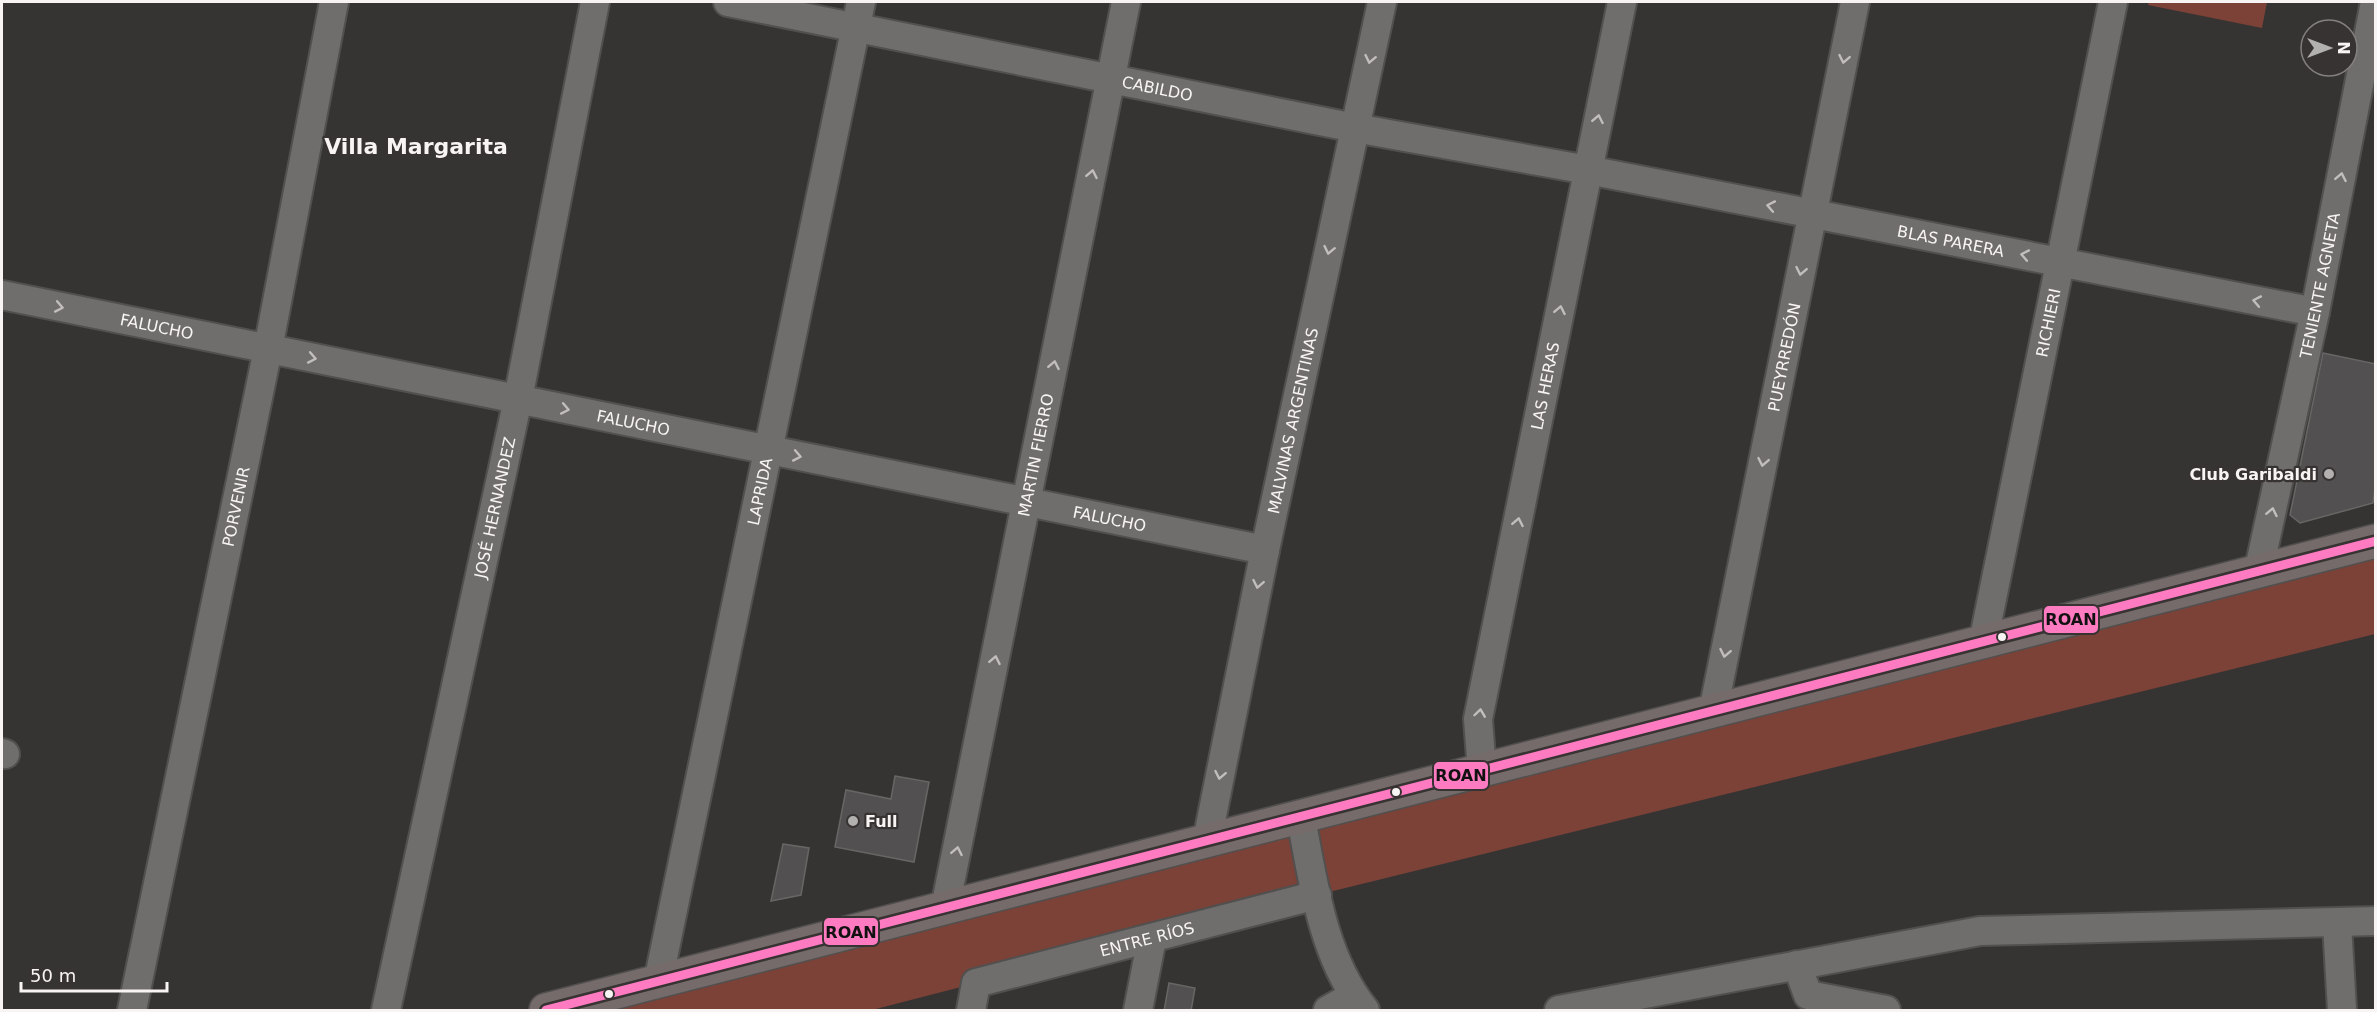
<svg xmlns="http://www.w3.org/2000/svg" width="2377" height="1012" viewBox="0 0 2377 1012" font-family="'DejaVu Sans',sans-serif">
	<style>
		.green { fill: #7c4137 }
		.building { fill: #525050; stroke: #686665; stroke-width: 1.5 }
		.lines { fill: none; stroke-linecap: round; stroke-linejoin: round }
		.minor-casing { stroke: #51504f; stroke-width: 32 }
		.major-casing { stroke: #51504f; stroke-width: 36 }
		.minor { stroke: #706e6d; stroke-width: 28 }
		.major { stroke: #756b6a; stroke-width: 33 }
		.bus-1-casing { stroke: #373332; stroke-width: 14 }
		.bus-1 { stroke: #fe7ac1; stroke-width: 9 }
		.oneway { stroke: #c1bebd }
		.poi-dot { fill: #b3b1b0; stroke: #373332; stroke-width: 2 }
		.bus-dot { fill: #f7f4f3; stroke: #373332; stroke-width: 2 }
		.labels { text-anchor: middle; stroke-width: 4.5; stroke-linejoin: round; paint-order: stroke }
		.street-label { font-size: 16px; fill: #f7f4f3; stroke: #373332 }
		.poi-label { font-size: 16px; font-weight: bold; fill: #f7f4f3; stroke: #373332; text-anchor: end }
		.district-label { font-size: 22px; font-weight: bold; fill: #f7f4f3; stroke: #373332 }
		.line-badge { stroke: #373332; stroke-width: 2 }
		.pale-badge-label { font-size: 16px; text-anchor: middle; font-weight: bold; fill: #111 }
	</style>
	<rect width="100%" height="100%" fill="#363433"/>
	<g class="green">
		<path d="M2149 2H2267L2262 28 2148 5Z"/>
		<path d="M2375 541V634L1317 895 872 1010H546Z"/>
	</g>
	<g class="building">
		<path d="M2323 353 2376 364 2375 488 2373 503 2300 523 2290 515Z"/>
		<path d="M895 776 929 782 914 862 835 847 846 790 891 799Z"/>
		<path d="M783 844 809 848 801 895 771 901Z"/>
		<path d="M1169 983 1195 988 1191 1011H1164Z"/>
	</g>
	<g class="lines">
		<g class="minor-casing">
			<g id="minor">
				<path id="s1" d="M728 2 1355 128 1588 170 2315 312"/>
				<path id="s2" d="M2 295 1265 550"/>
				<path id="s3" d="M2259 569 2315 312 2375 2"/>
				<path id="s4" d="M1983 643 2113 2"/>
				<path id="s5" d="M1713 712 1855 2"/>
				<path d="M2 753 5 754"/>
				<path id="s6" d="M1482 771 1478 719 1622 2"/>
				<path d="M1301 818C1313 882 1323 958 1365 1010"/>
				<path id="s7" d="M1207 841 1265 550 1382 2"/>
				<path id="s8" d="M945 908 1126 2"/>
				<path d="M2337 923 2342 1010"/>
				<path d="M1797 965 1808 995 1886 1010"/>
				<path id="s9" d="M658 982 861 2"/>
				<path id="s10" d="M132 1010 268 349 334 2"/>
				<path id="s11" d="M386 1010 518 399 595 2"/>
				<path id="s12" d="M971 1010 976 983 1317 895"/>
				<path d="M1138 1010 1152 938"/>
				<path d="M1328 1010 1353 996"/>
				<path d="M1559 1010 1980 931 2376 921"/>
			</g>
		</g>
		<g class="major-casing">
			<path id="major" d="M546 1010 2376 541"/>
		</g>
		<use href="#minor" class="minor"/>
		<use href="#major" class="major"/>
		<g class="bus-1-casing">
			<path id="bus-1" d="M546 1010 2376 541"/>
		</g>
		<use href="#bus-1" class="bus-1"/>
	</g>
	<defs><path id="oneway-chevron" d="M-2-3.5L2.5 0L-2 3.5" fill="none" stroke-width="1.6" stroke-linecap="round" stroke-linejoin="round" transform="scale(1.5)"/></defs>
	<g class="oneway">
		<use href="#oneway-chevron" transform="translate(1370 59) rotate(102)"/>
		<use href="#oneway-chevron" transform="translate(1844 59) rotate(101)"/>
		<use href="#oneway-chevron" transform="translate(1598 119) rotate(-79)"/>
		<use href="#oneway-chevron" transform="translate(1092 174) rotate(-79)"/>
		<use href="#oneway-chevron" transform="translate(2341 177) rotate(-79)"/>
		<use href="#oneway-chevron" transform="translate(1771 206) rotate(-169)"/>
		<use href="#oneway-chevron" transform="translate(1329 250) rotate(102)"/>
		<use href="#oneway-chevron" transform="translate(2025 255) rotate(-169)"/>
		<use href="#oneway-chevron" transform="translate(1801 271) rotate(101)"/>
		<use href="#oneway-chevron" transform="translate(2257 301) rotate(-169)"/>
		<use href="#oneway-chevron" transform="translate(59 307) rotate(11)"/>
		<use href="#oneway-chevron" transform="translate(1560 310) rotate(-79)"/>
		<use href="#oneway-chevron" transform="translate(312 358) rotate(11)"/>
		<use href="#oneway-chevron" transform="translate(1054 365) rotate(-79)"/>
		<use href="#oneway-chevron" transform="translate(565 409) rotate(11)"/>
		<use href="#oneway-chevron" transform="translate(797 456) rotate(11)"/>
		<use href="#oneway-chevron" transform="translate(1763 462) rotate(101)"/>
		<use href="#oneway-chevron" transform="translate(2272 512) rotate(-78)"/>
		<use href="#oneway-chevron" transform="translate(1518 522) rotate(-79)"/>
		<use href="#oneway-chevron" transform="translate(1258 584) rotate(101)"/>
		<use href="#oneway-chevron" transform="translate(1725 653) rotate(101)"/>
		<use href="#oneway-chevron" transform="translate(995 660) rotate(-79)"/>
		<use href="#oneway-chevron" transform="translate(1480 713) rotate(-82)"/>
		<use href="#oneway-chevron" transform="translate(1220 775) rotate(101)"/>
		<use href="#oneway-chevron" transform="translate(957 851) rotate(-79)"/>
	</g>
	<g class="poi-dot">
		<circle cx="2329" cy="474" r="6"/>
		<circle cx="853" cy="821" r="6"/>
	</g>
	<g class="bus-dot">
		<circle cx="2002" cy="637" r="5"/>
		<circle cx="1396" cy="792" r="5"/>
		<circle cx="609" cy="994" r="5"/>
	</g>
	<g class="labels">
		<g class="street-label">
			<text dy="6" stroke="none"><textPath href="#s1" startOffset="438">CABILDO</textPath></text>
			<text dy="6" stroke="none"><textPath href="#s1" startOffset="1246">BLAS PARERA</textPath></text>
			<text dy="6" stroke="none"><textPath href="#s3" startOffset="290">TENIENTE AGNETA</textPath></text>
			<text dy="6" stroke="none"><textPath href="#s4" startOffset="327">RICHIERI</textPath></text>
			<text dy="6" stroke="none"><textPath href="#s2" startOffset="158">FALUCHO</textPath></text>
			<text dy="6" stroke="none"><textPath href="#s5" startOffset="362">PUEYRREDÓN</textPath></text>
			<text dy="6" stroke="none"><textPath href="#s6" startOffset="392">LAS HERAS</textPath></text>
			<text dy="6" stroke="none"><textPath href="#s7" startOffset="429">MALVINAS ARGENTINAS</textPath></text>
			<text dy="6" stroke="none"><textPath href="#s2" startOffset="644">FALUCHO</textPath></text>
			<text dy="6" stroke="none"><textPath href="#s8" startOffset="462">MARTIN FIERRO</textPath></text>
			<text dy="6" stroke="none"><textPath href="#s9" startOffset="501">LAPRIDA</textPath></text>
			<text dy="6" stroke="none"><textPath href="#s10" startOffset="514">PORVENIR</textPath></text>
			<text dy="6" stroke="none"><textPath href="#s11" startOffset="514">JOSÉ HERNANDEZ</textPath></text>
			<text dy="6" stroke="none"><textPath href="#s2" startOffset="1130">FALUCHO</textPath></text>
			<text dy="6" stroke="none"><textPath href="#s12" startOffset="204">ENTRE RÍOS</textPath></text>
		</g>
		<g class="poi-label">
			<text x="2317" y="480">Club Garibaldi</text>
			<text x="865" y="827" text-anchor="start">Full</text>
		</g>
		<g class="district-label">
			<text x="416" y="154">Villa Margarita</text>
		</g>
	</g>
	<g class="line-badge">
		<rect x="2043" y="605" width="56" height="29" rx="6" fill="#fe7ac1"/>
		<rect x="1433" y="761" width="56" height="29" rx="6" fill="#fe7ac1"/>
		<rect x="823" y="917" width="56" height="29" rx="6" fill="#fe7ac1"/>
	</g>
	<g class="pale-badge-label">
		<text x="2071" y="625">ROAN</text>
		<text x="1461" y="781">ROAN</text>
		<text x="851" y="938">ROAN</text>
	</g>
	<rect width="2377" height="1012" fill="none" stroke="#f7f4f3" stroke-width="6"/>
	<g transform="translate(2329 48) rotate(90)"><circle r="28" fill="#373332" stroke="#84807f" stroke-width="1.5"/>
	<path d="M0-4.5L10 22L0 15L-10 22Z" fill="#b3b1b0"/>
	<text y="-9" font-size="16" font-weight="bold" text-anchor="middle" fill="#f7f4f3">N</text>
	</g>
	<path d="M21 982v9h146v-9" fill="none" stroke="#f7f4f3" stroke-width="3"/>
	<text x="30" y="982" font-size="18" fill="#f7f4f3" stroke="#373332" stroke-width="4.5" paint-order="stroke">50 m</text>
</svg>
